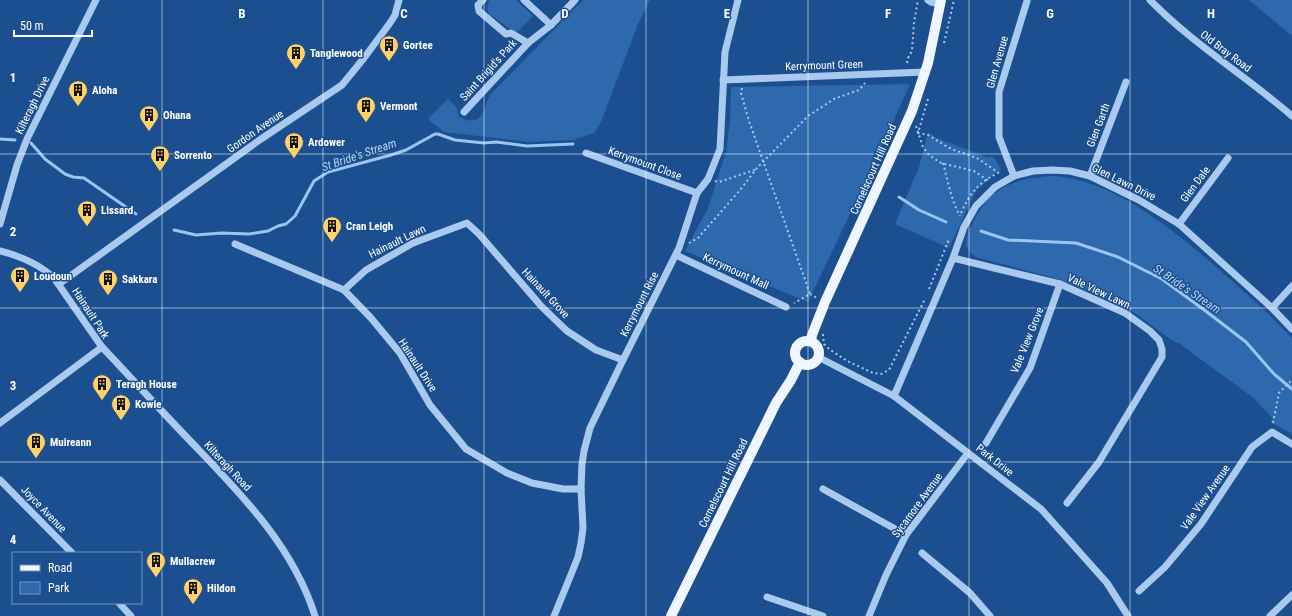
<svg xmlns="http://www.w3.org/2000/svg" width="1292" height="616" viewBox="0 0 1292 616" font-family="'Roboto Condensed',sans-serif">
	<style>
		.green { fill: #2e69ad }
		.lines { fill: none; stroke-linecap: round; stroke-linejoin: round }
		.stream { stroke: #9cc4f0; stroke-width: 3 }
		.path { stroke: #a9c9ee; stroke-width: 2; stroke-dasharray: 2 3; stroke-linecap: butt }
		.minor { stroke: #a9c9ee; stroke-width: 7 }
		.major { stroke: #f0f6ff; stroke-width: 10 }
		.grid { fill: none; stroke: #fff; stroke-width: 1; stroke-opacity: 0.55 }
		.labels { text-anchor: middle; stroke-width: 3; stroke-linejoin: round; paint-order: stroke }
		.poi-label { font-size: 11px; font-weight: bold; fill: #fff; stroke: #1b4f8f; text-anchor: start }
		.street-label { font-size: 11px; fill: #fff; stroke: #1b4f8f }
		.water-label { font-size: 12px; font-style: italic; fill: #b5d3f5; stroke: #1b4f8f }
		.grid-label { font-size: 13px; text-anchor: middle; font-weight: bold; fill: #fff; stroke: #1b4f8f; stroke-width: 3; stroke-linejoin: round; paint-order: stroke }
	</style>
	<rect width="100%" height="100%" fill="#1b4f8f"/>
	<g class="green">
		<path d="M489 0H516L533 16 516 33 489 14 487 8Z"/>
		<path d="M583 0H650L638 24 601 122 595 132 593 133 574 140 528 142 444 132 428 119 448 99 457 108C457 109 457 113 458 114 461 121 475 123 480 117 486 110 486 101 491 94Z"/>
		<path d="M1249 0H1292V36Z"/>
		<path d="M910 84 874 164 808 302 685 251 708 208 726 152 730 121 731 87Z"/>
		<path d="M928 132 937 138 989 158 993 156 1001 169 993 175 976 191 949 248 895 224 919 167Z"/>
		<path d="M1054 176C1117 181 1177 233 1223 273 1247 294 1270 315 1292 338V434L1271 422 1272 418 1255 399 1180 344 1173 341 1125 306 1058 279 976 257C971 253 966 250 966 243 965 234 983 203 990 197 994 194 999 190 1003 188 1018 179 1037 177 1054 176Z"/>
	</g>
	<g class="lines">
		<g class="stream">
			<path d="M0 139 15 140"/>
			<path d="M31 143 45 159 65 174 73 177 84 178 136 214"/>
			<path d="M899 197 919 210 946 222"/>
			<path d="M174 230 196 235 222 233 249 234 268 231 278 226 286 224 295 216 314 181 328 172 391 155 406 150 435 134H438L455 140 484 143 496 142 527 146 573 144"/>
			<path d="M981 231 1008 240 1076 243 1118 257 1162 279 1207 312 1246 342 1274 374 1292 389"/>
		</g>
		<g class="path">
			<path d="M944 43 954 0"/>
			<path d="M907 63 908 58 912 51 914 22 918 0"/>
			<path d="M742 88 741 93 749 121 810 294 794 303"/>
			<path d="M928 99 918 133 928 135 951 149 977 158 999 173"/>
			<path d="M916 126 923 147 929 155 941 163 974 171 990 182"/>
			<path d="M943 163C948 181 951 200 960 216"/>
			<path d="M715 181 719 182 757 169"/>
			<path d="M961 213C970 193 978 183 998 173"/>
			<path d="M689 243 698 238 740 190 757 168 808 116 834 99 859 90 865 83"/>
			<path d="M929 289 949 239"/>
			<path d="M810 294 817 298"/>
			<path d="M823 334 824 344 829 349 847 361 873 373 881 374 889 370 893 362 925 299"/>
			<path d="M1273 423 1279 393 1292 380"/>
		</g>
		<g class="minor">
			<path d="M483 0 478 5 479 11 506 34 511 33 528 43"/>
			<path d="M524 0 551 25"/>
			<path d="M928 0 931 2 940 4"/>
			<path d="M1150 0C1193 44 1246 76 1292 116"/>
			<path d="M723 80 925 72"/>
			<path d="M464 112 528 43 551 25 575 0"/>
			<path d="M586 153 697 193"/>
			<path d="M1014 176 999 137V92L1027 1"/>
			<path d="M1090 176 1126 82"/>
			<path d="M0 224 17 165 27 139 96 0"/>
			<path d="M1179 224 1228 158"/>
			<path d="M235 244 344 290 371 318 400 353 430 405 466 449 507 473 532 483 563 489H581"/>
			<path d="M0 251C20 256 38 263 54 278L102 347 0 423"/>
			<path d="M676 255 786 307"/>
			<path d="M953 258 1060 284 1125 313 1150 331 1159 340 1162 349V357L1099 462 1067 503"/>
			<path d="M59 284 261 139 342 85 364 58 390 23 395 15 399 0"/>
			<path d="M344 290 366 270 413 243 467 223 479 234 542 307 567 331 596 350 623 360"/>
			<path d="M1272 308 1292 286"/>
			<path d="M102 347C134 381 165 415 197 448 245 498 294 549 315 616"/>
			<path d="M818 357 894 396 1041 509 1107 583 1128 616"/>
			<path d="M894 396 953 258 964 227 976 206 995 187 1014 176 1033 171 1052 170 1070 171 1090 176 1139 200 1179 224 1272 308 1292 329"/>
			<path d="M986 443 1030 368 1060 284"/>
			<path d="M0 480 72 553"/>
			<path d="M823 489 906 535"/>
			<path d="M922 553 970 593 990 616"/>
			<path d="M1139 591 1165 567 1201 524 1252 447 1272 432 1292 444"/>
			<path d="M767 597 823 616"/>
			<path d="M119 603 131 616"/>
			<path d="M554 616 570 577 578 557 581 543 583 528 581 489 582 464 584 451 590 428 623 360 679 248 697 193 708 179 720 149 725 52 738 0"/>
			<path d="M869 616 886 575 906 535 968 453"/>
			<path d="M1270 616 1292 595"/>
		</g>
		<g class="major">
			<path d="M811 341 812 335 825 302 912 111 928 63 941 0"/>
			<circle cx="807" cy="353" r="12"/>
			<path d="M671 616 776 403 791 380 800 362"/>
		</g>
	</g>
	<path class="grid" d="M162 0V616M323 0V616M484 0V616M646 0V616M808 0V616M969 0V616M1130 0V616M0 154H1292M0 308H1292M0 462H1292"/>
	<defs>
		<g id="building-pin" transform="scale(1)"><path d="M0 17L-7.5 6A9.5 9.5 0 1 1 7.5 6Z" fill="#ffd166" stroke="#1b4f8f"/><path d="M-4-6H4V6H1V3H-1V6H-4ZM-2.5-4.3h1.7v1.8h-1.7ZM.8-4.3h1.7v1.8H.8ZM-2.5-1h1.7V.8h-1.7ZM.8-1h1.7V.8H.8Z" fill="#111"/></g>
	</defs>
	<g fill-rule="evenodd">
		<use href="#building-pin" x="389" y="45"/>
		<use href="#building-pin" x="296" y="53"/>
		<use href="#building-pin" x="78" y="90"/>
		<use href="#building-pin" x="366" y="106"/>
		<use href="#building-pin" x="149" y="115"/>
		<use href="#building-pin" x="294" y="142"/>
		<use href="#building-pin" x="160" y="155"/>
		<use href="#building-pin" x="87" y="210"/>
		<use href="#building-pin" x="332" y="226"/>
		<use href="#building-pin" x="20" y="276"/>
		<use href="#building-pin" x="108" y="279"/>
		<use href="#building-pin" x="102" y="384"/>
		<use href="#building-pin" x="121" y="404"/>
		<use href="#building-pin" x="36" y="442"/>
		<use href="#building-pin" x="156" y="561"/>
		<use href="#building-pin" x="193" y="588"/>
	</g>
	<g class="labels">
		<g class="poi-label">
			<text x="403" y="49">Gortee</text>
			<text x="310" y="57">Tanglewood</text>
			<text x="92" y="94">Aloha</text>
			<text x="380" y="110">Vermont</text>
			<text x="163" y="119">Ohana</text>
			<text x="308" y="146">Ardower</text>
			<text x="174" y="159">Sorrento</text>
			<text x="101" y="214">Lissard</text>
			<text x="346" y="230">Cran Leigh</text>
			<text x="34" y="280">Loudoun</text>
			<text x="122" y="283">Sakkara</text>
			<text x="116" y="388">Teragh House</text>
			<text x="135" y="408">Kowie</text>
			<text x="50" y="446">Muireann</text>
			<text x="170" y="565">Mullacrew</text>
			<text x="207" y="592">Hildon</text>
		</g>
		<g class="street-label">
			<text transform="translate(1226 51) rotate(37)" y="4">Old Bray Road</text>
			<text transform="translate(997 62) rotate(-74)" y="4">Glen Avenue</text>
			<text transform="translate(824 65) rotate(-2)" y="4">Kerrymount Green</text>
			<text transform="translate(488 70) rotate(-48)" y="4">Saint Brigid's Park</text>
			<text transform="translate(32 105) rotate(-64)" y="4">Kilteragh Drive</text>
			<text transform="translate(1098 125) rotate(-69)" y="4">Glen Garth</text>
			<text transform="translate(255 131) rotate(-35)" y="4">Gordon Avenue</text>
			<text transform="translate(645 163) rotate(20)" y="4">Kerrymount Close</text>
			<text transform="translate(873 169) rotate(-66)" y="4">Cornelscourt Hill Road</text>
			<text transform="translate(1124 182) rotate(26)" y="4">Glen Lawn Drive</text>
			<text transform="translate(1195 184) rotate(-53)" y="4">Glen Dale</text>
			<text transform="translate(397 241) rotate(-26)" y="4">Hainault Lawn</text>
			<text transform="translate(736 271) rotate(25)" y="4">Kerrymount Mall</text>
			<text transform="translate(1099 291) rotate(25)" y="4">Vale View Lawn</text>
			<text transform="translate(546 293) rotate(47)" y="4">Hainault Grove</text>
			<text transform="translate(639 304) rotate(-63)" y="4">Kerrymount Rise</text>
			<text transform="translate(91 313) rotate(57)" y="4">Hainault Park</text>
			<text transform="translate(1027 340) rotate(-68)" y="4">Vale View Grove</text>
			<text transform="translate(418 365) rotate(57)" y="4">Hainault Drive</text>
			<text transform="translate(995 460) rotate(38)" y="4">Park Drive</text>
			<text transform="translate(228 466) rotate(47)" y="4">Kilteragh Road</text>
			<text transform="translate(723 483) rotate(-64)" y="4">Cornelscourt Hill Road</text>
			<text transform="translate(1205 497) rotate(-55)" y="4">Vale View Avenue</text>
			<text transform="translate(917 505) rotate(-54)" y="4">Sycamore Avenue</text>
			<text transform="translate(44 509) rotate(46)" y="4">Joyce Avenue</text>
		</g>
		<g class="water-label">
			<text transform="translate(359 155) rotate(-19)" y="4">St Bride's Stream</text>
			<text transform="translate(1187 289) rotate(34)" y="4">St Bride's Stream</text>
		</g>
	</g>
	<g class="grid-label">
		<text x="242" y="18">B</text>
		<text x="404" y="18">C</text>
		<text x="565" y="18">D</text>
		<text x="727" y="18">E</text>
		<text x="888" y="18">F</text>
		<text x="1050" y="18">G</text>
		<text x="1211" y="18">H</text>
		<text x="13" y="82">1</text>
		<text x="13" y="236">2</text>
		<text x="13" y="390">3</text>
		<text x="13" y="544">4</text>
	</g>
	<rect x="12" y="552" width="130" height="52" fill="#1b4f8f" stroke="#7695bc"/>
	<rect x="20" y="565" width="20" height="6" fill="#f0f6ff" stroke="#7695bc"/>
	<text x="48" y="572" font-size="12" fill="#ffffff">Road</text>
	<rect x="20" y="582" width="20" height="12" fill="#2e69ad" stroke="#7695bc"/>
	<text x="48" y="592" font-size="12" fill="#ffffff">Park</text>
	<path d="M14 30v6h78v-6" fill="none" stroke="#ffffff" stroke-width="2"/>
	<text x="20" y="30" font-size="12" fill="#ffffff" stroke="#1b4f8f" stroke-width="3" paint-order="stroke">50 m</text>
</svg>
